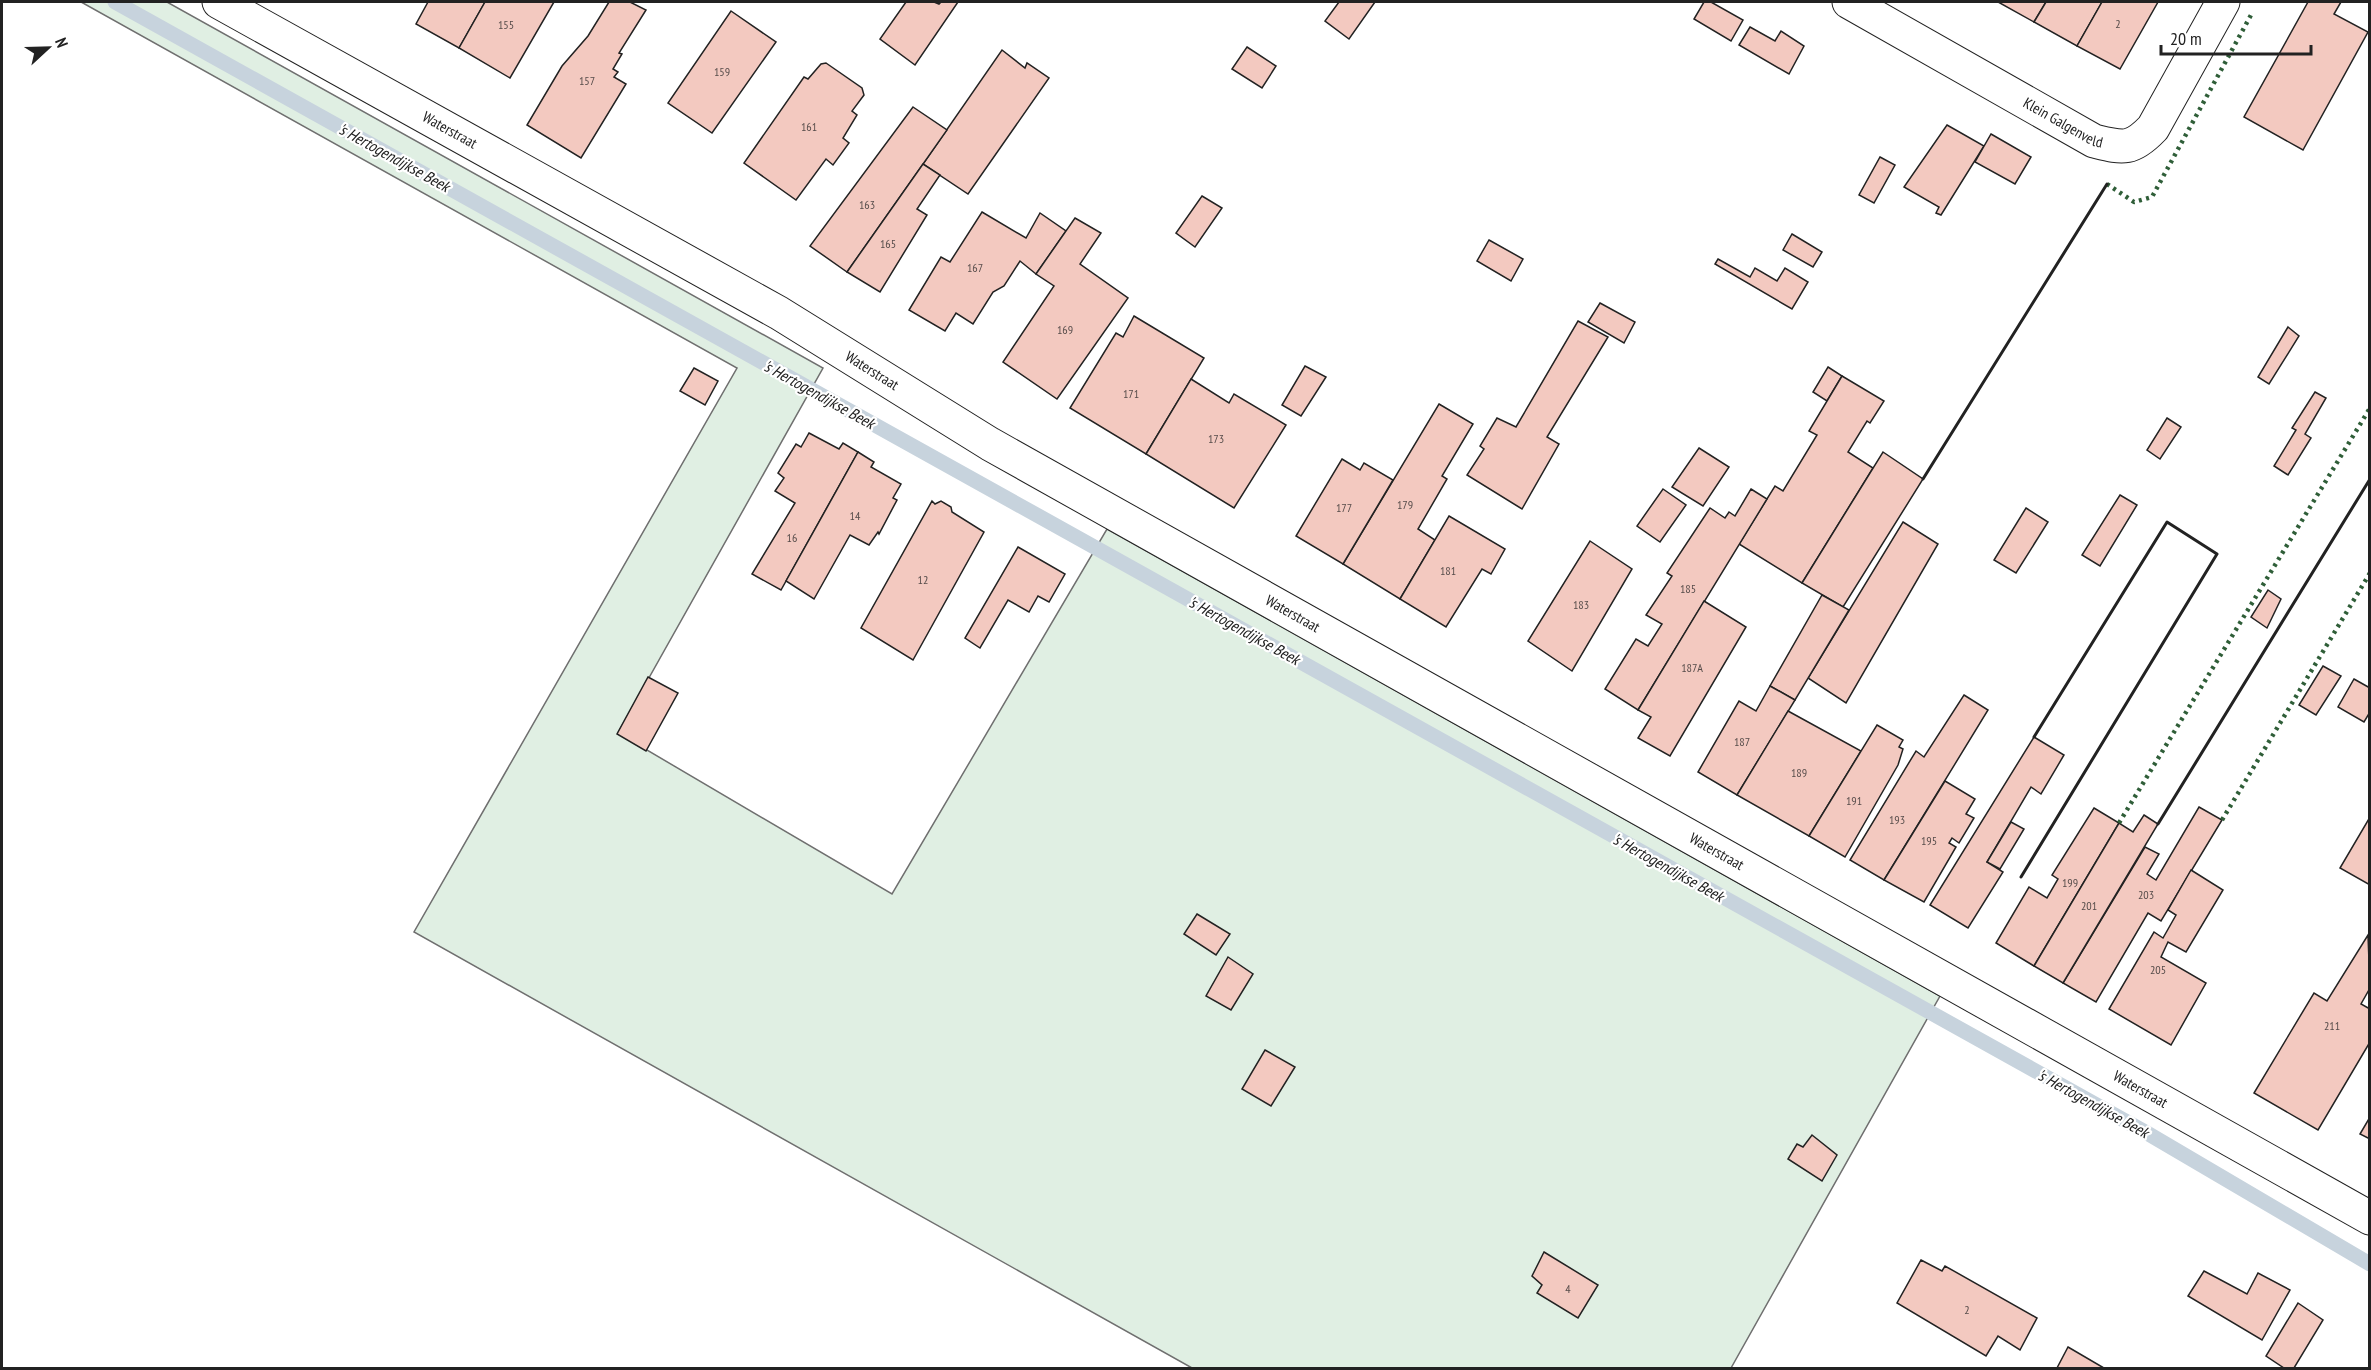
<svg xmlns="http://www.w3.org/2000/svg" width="2371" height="1370" viewBox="0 0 2371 1370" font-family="'PT Sans Narrow',sans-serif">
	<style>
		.green { fill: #e0efe3; stroke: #6f6f6f; stroke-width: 1.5 }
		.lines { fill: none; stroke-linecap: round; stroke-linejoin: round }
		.stream { stroke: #c7d3dd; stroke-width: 15 }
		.building { fill: #f3c9c0; stroke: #222; stroke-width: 1.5 }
		.street-casing { stroke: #222; stroke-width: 35 }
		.secondary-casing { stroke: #222; stroke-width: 35 }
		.street { stroke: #fff; stroke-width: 33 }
		.secondary { stroke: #fff; stroke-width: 33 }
		.hedge { stroke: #2f5e38; stroke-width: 4.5; stroke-dasharray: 3 4.5; stroke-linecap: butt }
		.wall { stroke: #222; stroke-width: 3 }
		.labels { text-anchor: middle; stroke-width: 4.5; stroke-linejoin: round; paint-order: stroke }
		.number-label { font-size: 12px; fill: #564c4a }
		.street-label { font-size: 15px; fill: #222; stroke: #fff }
		.water-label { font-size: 16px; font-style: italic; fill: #222; stroke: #fff }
	</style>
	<rect width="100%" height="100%" fill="#fff"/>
	<path class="green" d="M81 2H167L823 368 618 733 892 894 1107 529 1940 996 1731 1368H1192L414 932 737 368Z"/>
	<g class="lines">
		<path class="stream" d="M115 2 2147 1133 2370 1264"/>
	</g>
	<g class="building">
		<path d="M428 2H485L459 48 416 24Z"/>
		<path d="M485 2H554L510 78 459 48Z"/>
		<path d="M609 2H630L646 10 619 53 622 54 613 69 618 72 614 77 626 84 581 158 527 125 562 66 588 36Z"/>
		<path d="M906 2H934L939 4 941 2H958L915 65 880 39Z"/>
		<path d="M1339 2H1375L1349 39 1325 21Z"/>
		<path d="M1704 2H1711L1743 20 1731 41 1694 19Z"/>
		<path d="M1998 2H2046L2034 22Z"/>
		<path d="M2046 2H2102L2077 46 2034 22Z"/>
		<path d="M2102 2H2158L2120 69 2077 46Z"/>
		<path d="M2308 2H2341L2334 14 2368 32 2303 150 2244 117Z"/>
		<path d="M731 11 776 42 712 133 668 103Z"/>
		<path d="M1750 27 1775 41 1781 31 1804 46 1789 74 1739 45Z"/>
		<path d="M1247 47 1276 66 1262 88 1232 69Z"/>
		<path d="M1002 50 1025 68 1027 63 1049 78 968 194 923 164Z"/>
		<path d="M826 63 862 88 864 95 852 111 857 115 843 138 849 143 833 165 826 159 796 200 744 163 804 77 808 79 821 64Z"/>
		<path d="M913 107 947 130 847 272 810 246Z"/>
		<path d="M1947 125 1984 146 1941 215 1936 213 1939 207 1904 187Z"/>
		<path d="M1991 134 2031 157 2015 184 1975 162Z"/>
		<path d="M1880 157 1895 165 1874 203 1859 195Z"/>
		<path d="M923 164 940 175 917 209 927 215 880 292 847 272Z"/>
		<path d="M1202 196 1222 208 1195 247 1176 233Z"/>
		<path d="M982 212 1026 238 1040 213 1066 231 1036 274 1020 261 1004 286 993 292 973 324 956 313 945 331 909 310 941 257 950 262Z"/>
		<path d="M1075 218 1101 233 1080 264 1128 298 1057 399 1003 362 1054 286 1036 274Z"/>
		<path d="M1792 234 1822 252 1813 267 1783 250Z"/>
		<path d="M1489 240 1523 259 1511 281 1477 261Z"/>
		<path d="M1718 259 1750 277 1755 268 1777 281 1785 268 1808 282 1792 309 1715 264Z"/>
		<path d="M1600 303 1635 322 1624 343 1588 322Z"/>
		<path d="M1134 316 1204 358 1146 454 1070 408 1116 333 1123 337Z"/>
		<path d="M1578 321 1608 337 1547 437 1559 444 1522 509 1467 475 1484 449 1480 446 1497 418 1516 427Z"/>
		<path d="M2288 327 2299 336 2269 384 2258 377Z"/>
		<path d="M1305 366 1326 377 1301 416 1282 405Z"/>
		<path d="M1828 367 1842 376 1827 401 1813 392Z"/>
		<path d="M694 368 718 381 705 405 680 391Z"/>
		<path d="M1842 376 1884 401 1870 423 1867 421 1848 452 1873 468 1802 583 1739 544 1775 486 1783 491 1817 435 1809 431Z"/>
		<path d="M1191 379 1229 403 1234 394 1286 425 1234 508 1146 454Z"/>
		<path d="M2315 392 2326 398 2305 434 2311 438 2288 475 2274 466 2296 430 2292 428Z"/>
		<path d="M1439 404 1473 424 1442 476 1447 479 1418 529 1435 540 1400 599 1343 564Z"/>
		<path d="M2167 418 2181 427 2160 459 2147 450Z"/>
		<path d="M809 433 839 449 843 443 858 452 781 590 752 574 795 503 775 491 784 478 778 473 796 444 801 447Z"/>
		<path d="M1699 448 1729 467 1703 506 1672 487Z"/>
		<path d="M858 452 874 462 871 467 901 484 893 498 897 500 879 534 878 532 869 545 850 535 814 599 786 581Z"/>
		<path d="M1883 452 1923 479 1843 607 1802 583Z"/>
		<path d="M1342 459 1360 470 1364 463 1393 480 1343 564 1296 536Z"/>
		<path d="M1663 489 1686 505 1660 542 1637 526Z"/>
		<path d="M1751 489 1767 499 1638 710 1605 689 1636 639 1648 646 1662 624 1646 615 1672 576 1667 573 1710 508 1725 518 1729 512 1735 516Z"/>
		<path d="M2120 495 2137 505 2100 566 2082 555Z"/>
		<path d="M932 501 935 504 941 501 951 507 952 512 984 532 913 660 861 628Z"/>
		<path d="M2026 508 2048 522 2016 573 1994 560Z"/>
		<path d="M1449 516 1505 549 1491 574 1482 569 1446 627 1400 599Z"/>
		<path d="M1903 522 1938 544 1846 703 1808 678Z"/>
		<path d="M1590 541 1632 569 1572 671 1528 641Z"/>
		<path d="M1018 547 1065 574 1049 602 1038 596 1029 612 1008 600 980 648 965 638Z"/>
		<path d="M2268 590 2281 599 2267 628 2251 617Z"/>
		<path d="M1822 595 1849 610 1795 700 1770 686Z"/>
		<path d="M1704 601 1746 627 1670 756 1638 738 1651 717 1638 710Z"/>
		<path d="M2323 666 2341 676 2316 715 2299 705Z"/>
		<path d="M648 677 678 693 646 751 617 734Z"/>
		<path d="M2354 679 2370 688V712L2364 722 2338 707Z"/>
		<path d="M1770 686 1795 700 1737 795 1698 772 1739 701 1756 711Z"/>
		<path d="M1964 695 1988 710 1884 880 1850 860 1916 751 1924 757Z"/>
		<path d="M1788 711 1861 751 1809 836 1737 795Z"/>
		<path d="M1877 725 1903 740 1899 747 1903 749 1898 765 1845 857 1809 836Z"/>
		<path d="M2034 737 2064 755 2041 794 2031 787 1987 862 2003 872 1968 928 1930 905Z"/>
		<path d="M1945 781 1975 799 1966 814 1974 818 1959 843 1952 838 1949 843 1956 847 1924 902 1884 880Z"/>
		<path d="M2199 807 2222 820 2161 921 2148 913 2096 1002 2063 983 2145 847 2159 854 2147 874 2156 880Z"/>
		<path d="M2094 808 2119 823 2034 966 1996 943 2029 887 2047 898 2058 879 2052 875Z"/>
		<path d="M2144 815 2158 824 2063 983 2034 966 2119 823 2133 832Z"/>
		<path d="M2370 817V885L2340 868Z"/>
		<path d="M2011 822 2024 829 2000 869 1987 862Z"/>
		<path d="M2191 870 2223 890 2186 952 2168 942 2161 957 2206 983 2171 1045 2109 1009 2154 932 2163 938 2176 915 2168 910Z"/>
		<path d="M1197 914 1230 934 1216 955 1184 934Z"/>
		<path d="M2368 935 2370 988 2361 1004 2370 1009V1042L2318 1130 2254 1093 2314 993 2327 1001Z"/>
		<path d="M1228 957 1253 974 1231 1010 1206 996Z"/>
		<path d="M1265 1050 1295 1067 1271 1106 1242 1089Z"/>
		<path d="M2370 1117V1139L2360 1134Z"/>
		<path d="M1812 1135 1837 1155 1822 1181 1788 1159 1797 1144 1803 1147Z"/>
		<path d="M1544 1252 1598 1285 1578 1318 1537 1293 1542 1285 1532 1276Z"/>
		<path d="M1921 1260 1942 1271 1945 1266 2037 1318 2020 1350 1998 1336 1986 1356 1897 1303Z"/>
		<path d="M2204 1271 2247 1294 2258 1273 2290 1290 2262 1340 2188 1296Z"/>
		<path d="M2298 1303 2323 1320 2294 1368H2284L2266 1356Z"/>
		<path d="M2068 1347 2104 1368H2057Z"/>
	</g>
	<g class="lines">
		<g class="street-casing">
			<g id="street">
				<path id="s1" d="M1849 2 2094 141C2123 148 2131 151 2153 128L2223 2"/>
			</g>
		</g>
		<g class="secondary-casing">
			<g id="secondary">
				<path id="s2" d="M219 2 779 313 990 444 2370 1218"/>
			</g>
		</g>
		<use href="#street" class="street"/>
		<use href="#secondary" class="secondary"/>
		<g class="hedge">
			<path d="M2107 184 2134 202 2152 197 2251 15"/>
			<path d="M2222 820 2370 573"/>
			<path d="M2119 823 2370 408"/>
		</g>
		<g class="wall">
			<path d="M1923 479 2107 184"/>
			<path d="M2158 824 2370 479"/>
			<path d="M2021 877 2217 554 2167 522 2034 737"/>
		</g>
	</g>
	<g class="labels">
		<g class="number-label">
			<text x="2118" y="28">2</text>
			<text x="506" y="29">155</text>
			<text x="722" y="76">159</text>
			<text x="587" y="85">157</text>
			<text x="809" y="131">161</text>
			<text x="867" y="209">163</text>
			<text x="888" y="248">165</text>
			<text x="975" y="272">167</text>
			<text x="1065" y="334">169</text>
			<text x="1131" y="398">171</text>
			<text x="1216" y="443">173</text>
			<text x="1405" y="509">179</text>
			<text x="1344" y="512">177</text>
			<text x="855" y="520">14</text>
			<text x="792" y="542">16</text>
			<text x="1448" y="575">181</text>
			<text x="923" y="584">12</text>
			<text x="1688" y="593">185</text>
			<text x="1581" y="609">183</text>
			<text x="1692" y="672">187A</text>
			<text x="1742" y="746">187</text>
			<text x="1799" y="777">189</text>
			<text x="1854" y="805">191</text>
			<text x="1897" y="824">193</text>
			<text x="1929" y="845">195</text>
			<text x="2070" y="887">199</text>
			<text x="2146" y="899">203</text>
			<text x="2089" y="910">201</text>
			<text x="2158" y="974">205</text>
			<text x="2332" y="1030">211</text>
			<text x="1568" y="1293">4</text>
			<text x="1967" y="1314">2</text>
		</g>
		<g class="street-label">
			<text dy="5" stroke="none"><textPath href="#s1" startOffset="246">Klein Galgenveld</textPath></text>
			<text dy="5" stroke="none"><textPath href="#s2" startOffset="264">Waterstraat</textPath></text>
			<text dy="5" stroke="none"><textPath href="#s2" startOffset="750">Waterstraat</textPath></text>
			<text dy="5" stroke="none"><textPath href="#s2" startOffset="1236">Waterstraat</textPath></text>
			<text dy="5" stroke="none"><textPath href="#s2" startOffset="1722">Waterstraat</textPath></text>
			<text dy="5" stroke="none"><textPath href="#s2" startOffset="2208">Waterstraat</textPath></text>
		</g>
		<g class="water-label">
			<text transform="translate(394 157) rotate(29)" y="6">'s Hertogendijkse Beek</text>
			<text transform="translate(819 394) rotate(29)" y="6">'s Hertogendijkse Beek</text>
			<text transform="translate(1244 630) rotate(29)" y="6">'s Hertogendijkse Beek</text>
			<text transform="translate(1668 867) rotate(29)" y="6">'s Hertogendijkse Beek</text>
			<text transform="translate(2093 1103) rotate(29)" y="6">'s Hertogendijkse Beek</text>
		</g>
	</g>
	<rect width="2371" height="1370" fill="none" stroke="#222222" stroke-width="6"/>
	<g transform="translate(48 48) rotate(68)" stroke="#ffffff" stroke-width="4.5" paint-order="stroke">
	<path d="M0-4.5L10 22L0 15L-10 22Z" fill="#222222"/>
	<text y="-9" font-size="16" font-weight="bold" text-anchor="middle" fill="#222222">N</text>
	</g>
	<path d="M2161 45v9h150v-9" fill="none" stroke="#222222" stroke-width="3"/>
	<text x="2170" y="45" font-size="18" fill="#222222" stroke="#ffffff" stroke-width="4.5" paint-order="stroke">20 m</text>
</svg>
